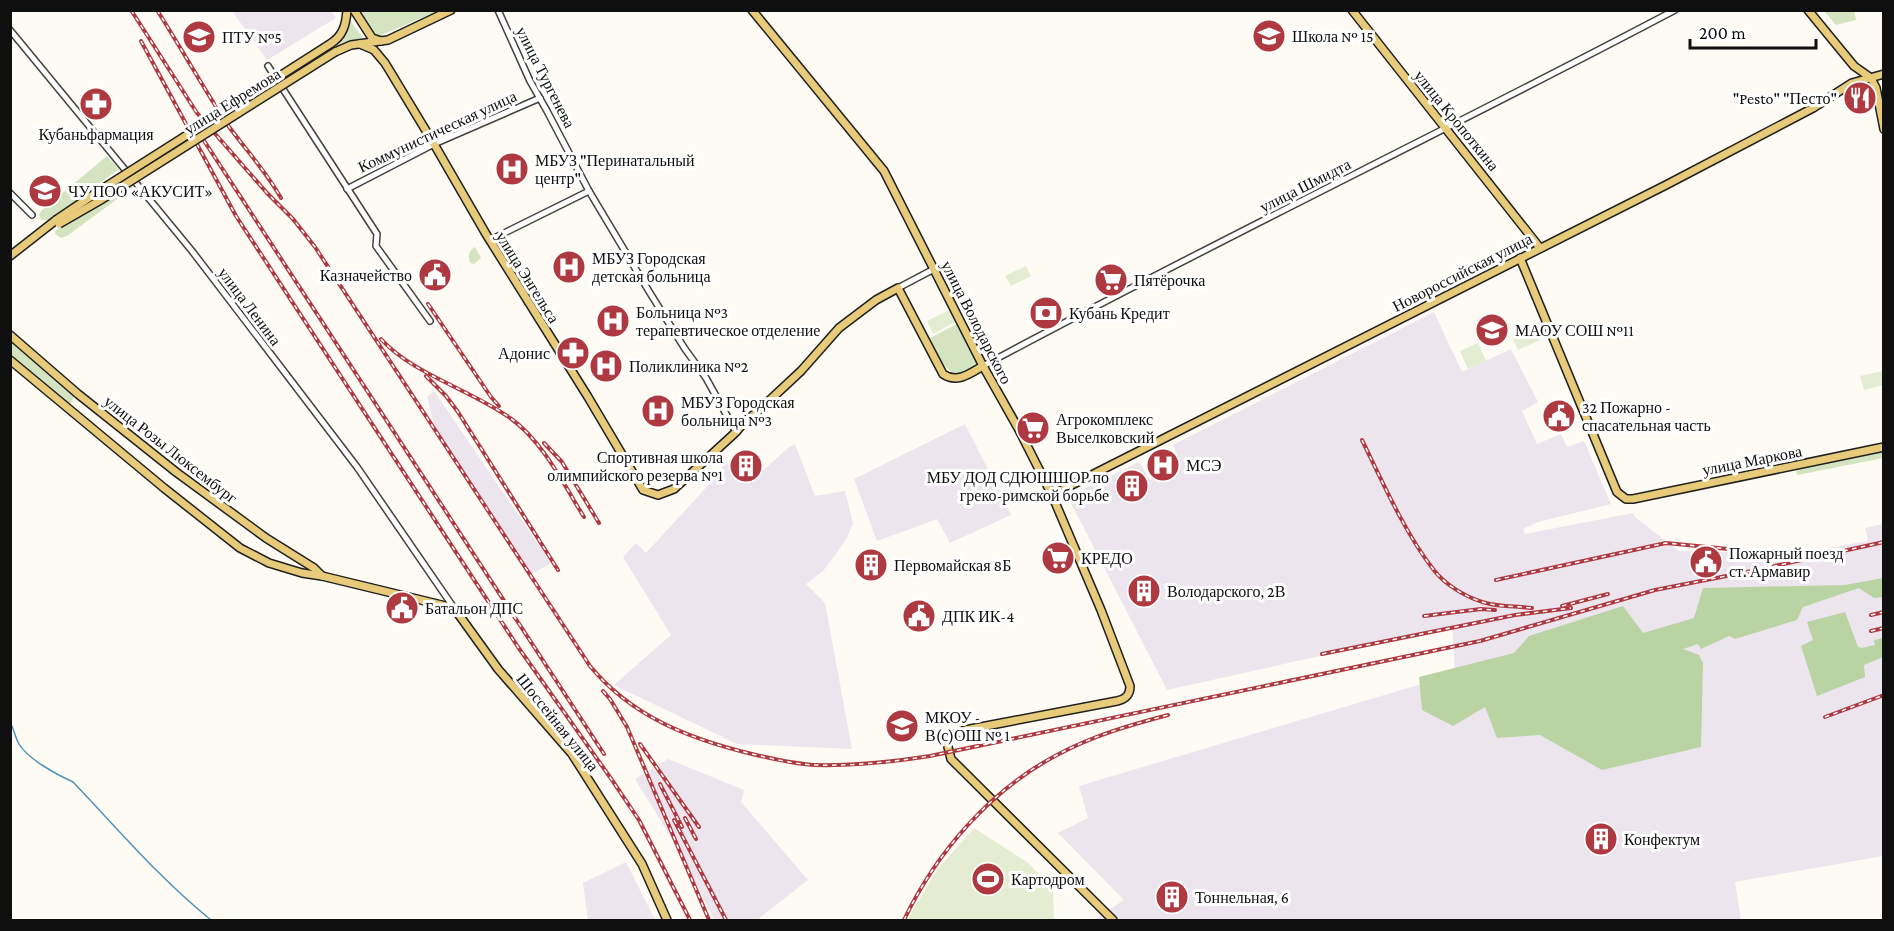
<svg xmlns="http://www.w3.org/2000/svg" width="1894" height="931" viewBox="0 0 1894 931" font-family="'Crimson Pro',serif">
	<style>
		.industrial { fill: #ece5ed }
		.green { fill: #d4e4c0 }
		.forest { fill: #b9d3a2 }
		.pitch { fill: #e4edd1 }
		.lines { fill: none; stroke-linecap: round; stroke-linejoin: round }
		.stream { stroke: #4f93bc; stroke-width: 1.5 }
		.minor-casing { stroke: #424242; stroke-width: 8 }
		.major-casing { stroke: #202020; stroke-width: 10 }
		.minor { stroke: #fff; stroke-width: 5 }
		.major { stroke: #e7ca7a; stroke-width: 7 }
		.rail-casing { stroke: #ae3941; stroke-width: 4 }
		.rail { stroke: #fff; stroke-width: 1.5; stroke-dasharray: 4.5; stroke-linecap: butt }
		.major-bridge-casing { stroke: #202020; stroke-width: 10; stroke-linecap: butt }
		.major-bridge { stroke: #e7ca7a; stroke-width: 7 }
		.labels { text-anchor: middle; stroke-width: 6; stroke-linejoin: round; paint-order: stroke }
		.poi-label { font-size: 16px; fill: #0f0f0f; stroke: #fff; text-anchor: start }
		.street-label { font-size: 16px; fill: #0f0f0f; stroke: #fff }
	</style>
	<rect width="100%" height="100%" fill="#fdfbf3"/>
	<g class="industrial">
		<path d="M232 11H331L336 18 267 60Z"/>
		<path d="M1434 312 1462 372 1511 349 1538 402 1522 411 1537 444 1561 434 1567 447 1584 441 1611 504 1538 522 1523 529 1525 534 1633 513 1635 517 1679 551 1800 553 1868 541 1865 528 1883 524V856L1735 882 1741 920H1094L1124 900 1058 833 1088 818 1079 786 1455 674 1453 633 1451 630 1320 656 1167 690 1068 497 1139 462 1150 480 1181 463 1173 445Z"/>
		<path d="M434 391 551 563 532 574 436 431 427 397Z"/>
		<path d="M965 424 1011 515 950 543 937 519 877 541 854 479Z"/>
		<path d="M795 444 815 496 845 491 853 523 848 536 836 554 823 571 806 584 825 603 852 749 737 744 614 685 671 635 623 557 636 543 646 553 703 491 726 463 744 480 754 471 759 474 789 447Z"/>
		<path d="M668 759 744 790 741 802 808 880 757 920H714L683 857 635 779Z"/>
		<path d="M626 862 655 920H588L583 883Z"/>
	</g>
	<g class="green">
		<path d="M356 11H438L379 36H375Z"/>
		<path d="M1824 11H1854L1856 20 1836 25Z"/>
		<path d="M350 20 362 37 361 40 344 43 284 78 283 76 340 40 346 32Z"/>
		<path d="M107 156 119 169 50 220H41L39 214 42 210Z"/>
		<path d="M130 185 133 188 128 191 67 236 61 238 55 234 56 230Z"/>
		<path d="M475 247 481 258 474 264 470 263C468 256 468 251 475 247Z"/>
		<path d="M957 324 979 365C947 385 943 364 930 338Z"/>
		<path d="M11 338 75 393 72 402 69 404 64 402 11 356Z"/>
		<path d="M1883 449V458L1798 475 1796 472 1798 469Z"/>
	</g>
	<g class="forest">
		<path d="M1883 578V597L1874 598 1859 588 1803 607 1797 620 1735 639 1729 636 1701 649 1698 644 1683 649 1699 655 1703 663 1701 747 1602 770 1540 735 1497 738 1485 707 1453 726 1422 710 1419 677 1514 653 1529 636 1623 606 1643 633 1694 618 1703 588 1845 585Z"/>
		<path d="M1845 612 1858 647 1862 648 1875 645 1874 640 1883 638V657L1864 665 1865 677 1817 696 1801 646 1813 640 1807 622Z"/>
	</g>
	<g class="pitch">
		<path d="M1026 266 1031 276 1011 286 1005 276Z"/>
		<path d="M949 310 955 322 933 334 927 321Z"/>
		<path d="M1534 325 1540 340 1518 350 1511 335Z"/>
		<path d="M1478 343 1486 361 1468 369 1460 351Z"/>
		<path d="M1883 371V385L1864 390 1860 376Z"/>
		<path d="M974 828 1027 862 1053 888 1054 920H907L937 870Z"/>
	</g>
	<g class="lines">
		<path class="stream" d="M10 722C14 729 15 737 19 744 28 759 57 775 73 782 118 829 161 880 211 920"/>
		<g class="minor-casing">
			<g id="minor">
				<path d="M498 10 530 81 547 111 589 191 650 293 685 349 706 378 736 432"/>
				<path d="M10 30 192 251 357 467 454 608"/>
				<path d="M268 66 377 234 376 246 430 321"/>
				<path d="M347 189 434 144 540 98"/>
				<path d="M10 193 32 215"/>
				<path d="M490 240 589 191"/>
				<path d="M898 288 934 269"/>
				<path d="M983 366C1211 243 1446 131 1675 10"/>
			</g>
		</g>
		<g class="major-casing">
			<g id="major">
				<path d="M354 10 372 38 381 41"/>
				<path d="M752 10 884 171 983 366 1018 428 1052 495 1101 610 1130 686C1130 695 1126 699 1117 701L965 730 953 735 947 743 951 759 1113 920"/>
				<path d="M1352 10 1540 248"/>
				<path d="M1808 10 1854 66 1871 78 1876 88 1884 129"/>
				<path d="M330 44C343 36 346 25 347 10"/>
				<path d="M360 44 374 50 385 63 434 144 486 234 588 397 643 490 658 495 674 489 736 432 745 421 756 413 801 371 839 328 876 300 898 288 943 374C957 384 971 373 983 366"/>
				<path d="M335 52 351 45 388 40 451 10"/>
				<path d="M10 256 56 220"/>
				<path d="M1520 258 1617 492 1626 499H1633L1884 447"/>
				<path d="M10 335 78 394 176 472 266 538 314 568 322 576"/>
				<path d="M10 360 164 488 240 548 269 563 302 573 322 576 454 608 498 669 572 754 642 864 667 920"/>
				<path d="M1052 495 1666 185 1813 108 1852 83 1884 74"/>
			</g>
		</g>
		<use href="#minor" class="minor"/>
		<use href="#major" class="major"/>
		<g class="rail-casing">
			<g id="rail">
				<path d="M131 10 197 113 267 193 293 219 315 247 590 666C632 717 690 739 752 754 773 759 794 764 815 765 854 766 892 762 930 756L1480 641 1655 590 1752 571 1884 542"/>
				<path d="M157 10C181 48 203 87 227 124 245 149 266 171 281 198"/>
				<path d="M141 41 236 216 518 647 612 780 639 820 690 920"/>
				<path d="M199 133 604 754"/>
				<path d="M428 304 491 397 499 406"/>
				<path d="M381 339C411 373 473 391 510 418 542 440 564 485 584 517"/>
				<path d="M426 376 446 396 458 412 558 570"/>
				<path d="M1362 440C1382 481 1405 533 1433 569 1445 585 1467 598 1486 603 1500 607 1517 606 1532 608"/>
				<path d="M544 443 562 462 599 523"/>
				<path d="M1496 580 1666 543 1781 554"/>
				<path d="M1562 606 1608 594"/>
				<path d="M1871 615 1884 612"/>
				<path d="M1424 616 1481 609 1495 610"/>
				<path d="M1871 631 1884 628"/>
				<path d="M1322 654 1515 615 1571 608"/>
				<path d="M603 691 610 699 627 727 709 920"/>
				<path d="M1825 717 1884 695"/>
				<path d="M640 744 699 827"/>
				<path d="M660 784 682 827"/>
				<path d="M685 818 696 839"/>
				<path d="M674 820 726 920"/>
				<path d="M904 920C936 853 990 790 1057 755 1092 736 1130 725 1168 715"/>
			</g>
		</g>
		<use href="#rail" class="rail"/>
		<g class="major-bridge-casing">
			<g id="major-bridge">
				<path d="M56 220 99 191 330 44"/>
				<path d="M59 224 99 201 335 52"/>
			</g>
		</g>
		<use href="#major-bridge" class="major-bridge"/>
	</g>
	<defs>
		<g id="school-disc" transform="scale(1.725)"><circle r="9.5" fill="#ae3941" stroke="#fff"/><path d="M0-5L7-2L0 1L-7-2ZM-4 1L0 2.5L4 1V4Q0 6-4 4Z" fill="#fff"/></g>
		<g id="university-disc" transform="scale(1.725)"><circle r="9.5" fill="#ae3941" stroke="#fff"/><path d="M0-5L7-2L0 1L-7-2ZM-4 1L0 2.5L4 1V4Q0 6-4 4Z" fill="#fff"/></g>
		<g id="restaurant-disc" transform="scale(1.725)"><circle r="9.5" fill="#ae3941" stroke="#fff"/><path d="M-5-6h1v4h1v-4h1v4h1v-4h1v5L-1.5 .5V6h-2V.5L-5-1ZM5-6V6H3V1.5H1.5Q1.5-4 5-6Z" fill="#fff"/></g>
		<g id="pharmacy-disc" transform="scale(1.725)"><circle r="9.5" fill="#ae3941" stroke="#fff"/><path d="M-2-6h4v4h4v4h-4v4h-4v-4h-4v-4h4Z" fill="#fff"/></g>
		<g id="hospital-disc" transform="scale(1.725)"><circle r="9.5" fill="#ae3941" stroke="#fff"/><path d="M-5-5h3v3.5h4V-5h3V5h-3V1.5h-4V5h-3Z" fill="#fff"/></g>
		<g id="civic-disc" transform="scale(1.725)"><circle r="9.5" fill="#ae3941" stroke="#fff"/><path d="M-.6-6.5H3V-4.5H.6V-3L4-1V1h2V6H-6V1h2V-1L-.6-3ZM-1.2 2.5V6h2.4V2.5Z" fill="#fff"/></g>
		<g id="supermarket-disc" transform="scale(1.725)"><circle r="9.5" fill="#ae3941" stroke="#fff"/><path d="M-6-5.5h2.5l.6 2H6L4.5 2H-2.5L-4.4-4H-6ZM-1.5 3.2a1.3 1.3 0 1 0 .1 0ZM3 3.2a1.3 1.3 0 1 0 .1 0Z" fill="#fff"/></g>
		<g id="bank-disc" transform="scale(1.725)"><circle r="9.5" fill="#ae3941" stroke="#fff"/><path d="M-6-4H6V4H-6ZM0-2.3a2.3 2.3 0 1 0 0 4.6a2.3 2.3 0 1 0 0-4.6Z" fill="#fff"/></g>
		<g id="building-disc" transform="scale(1.725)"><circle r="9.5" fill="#ae3941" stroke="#fff"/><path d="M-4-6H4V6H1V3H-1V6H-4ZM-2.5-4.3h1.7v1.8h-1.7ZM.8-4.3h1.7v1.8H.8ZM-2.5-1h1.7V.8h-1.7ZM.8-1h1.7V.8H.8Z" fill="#fff"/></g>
		<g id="stadium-disc" transform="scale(1.725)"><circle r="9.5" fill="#ae3941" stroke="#fff"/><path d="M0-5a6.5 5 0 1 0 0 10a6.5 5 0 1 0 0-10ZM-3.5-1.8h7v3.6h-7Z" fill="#fff"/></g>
	</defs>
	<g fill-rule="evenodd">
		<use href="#school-disc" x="1269" y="36"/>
		<use href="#university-disc" x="199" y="37"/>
		<use href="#restaurant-disc" x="1860" y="98"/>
		<use href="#pharmacy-disc" x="96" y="104"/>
		<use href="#hospital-disc" x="512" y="169"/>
		<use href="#university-disc" x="45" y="191"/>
		<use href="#hospital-disc" x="569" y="267"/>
		<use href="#civic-disc" x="435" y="275"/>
		<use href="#supermarket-disc" x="1111" y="280"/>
		<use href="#bank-disc" x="1046" y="313"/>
		<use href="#hospital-disc" x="613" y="321"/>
		<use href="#school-disc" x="1492" y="330"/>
		<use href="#pharmacy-disc" x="573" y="353"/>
		<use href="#hospital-disc" x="606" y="366"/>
		<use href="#hospital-disc" x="658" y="411"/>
		<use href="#civic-disc" x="1559" y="416"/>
		<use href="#supermarket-disc" x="1033" y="428"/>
		<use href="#hospital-disc" x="1163" y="465"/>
		<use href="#building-disc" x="746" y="466"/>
		<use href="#building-disc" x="1132" y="486"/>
		<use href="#supermarket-disc" x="1058" y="558"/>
		<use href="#civic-disc" x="1706" y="562"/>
		<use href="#building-disc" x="871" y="565"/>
		<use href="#building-disc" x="1144" y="591"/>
		<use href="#civic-disc" x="402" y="608"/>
		<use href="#civic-disc" x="919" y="616"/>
		<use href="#school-disc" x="902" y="726"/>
		<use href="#building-disc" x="1601" y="839"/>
		<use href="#stadium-disc" x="988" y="879"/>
		<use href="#building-disc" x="1172" y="897"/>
	</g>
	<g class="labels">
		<g class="poi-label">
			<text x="1292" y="42">Школа № 15</text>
			<text x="222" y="43">ПТУ №5</text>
			<text x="1837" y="104" text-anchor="end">"Pesto" "Песто"</text>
			<text x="96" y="140" text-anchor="middle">Кубаньфармация</text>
			<text x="535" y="166">МБУЗ "Перинатальный<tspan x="535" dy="18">центр"</tspan></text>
			<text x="68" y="197">ЧУ ПОО «АКУСИТ»</text>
			<text x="592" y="264">МБУЗ Городская<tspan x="592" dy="18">детская больница</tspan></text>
			<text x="412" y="281" text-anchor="end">Казначейство</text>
			<text x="1134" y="286">Пятёрочка</text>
			<text x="636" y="318">Больница №3<tspan x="636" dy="18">терапевтическое отделение</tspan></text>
			<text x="1069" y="319">Кубань Кредит</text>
			<text x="1515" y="336">МАОУ СОШ №11</text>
			<text x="550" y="359" text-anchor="end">Адонис</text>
			<text x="629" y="372">Поликлиника №2</text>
			<text x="681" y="408">МБУЗ Городская<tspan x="681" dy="18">больница №3</tspan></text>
			<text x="1582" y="413">32 Пожарно -<tspan x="1582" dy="18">спасательная часть</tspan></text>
			<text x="1056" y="425">Агрокомплекс<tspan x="1056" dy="18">Выселковский</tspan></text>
			<text x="723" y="463" text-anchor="end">Спортивная школа<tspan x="723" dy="18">олимпийского резерва №1</tspan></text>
			<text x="1186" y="471">МСЭ</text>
			<text x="1109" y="483" text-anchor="end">МБУ ДОД СДЮШШОР по<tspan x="1109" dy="18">греко-римской борьбе</tspan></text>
			<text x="1729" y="559">Пожарный поезд<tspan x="1729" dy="18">ст. Армавир</tspan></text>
			<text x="1081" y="564">КРЕДО</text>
			<text x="894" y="571">Первомайская 8Б</text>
			<text x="1167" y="597">Володарского, 2В</text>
			<text x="425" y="614">Батальон ДПС</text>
			<text x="942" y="622">ДПК ИК-4</text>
			<text x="925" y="723">МКОУ -<tspan x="925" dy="18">В(с)ОШ № 1</tspan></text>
			<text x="1624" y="845">Конфектум</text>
			<text x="1011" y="885">Картодром</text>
			<text x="1195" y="903">Тоннельная, 6</text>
		</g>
		<g class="street-label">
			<text transform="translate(546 77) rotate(63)" y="6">улица Тургенева</text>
			<text transform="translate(232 101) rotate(-32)" y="6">улица Ефремова</text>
			<text transform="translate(1457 120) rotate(51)" y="6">улица Кропоткина</text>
			<text transform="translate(437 131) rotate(-25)" y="6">Коммунистическая улица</text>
			<text transform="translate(1305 185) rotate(-27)" y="6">улица Шмидта</text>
			<text transform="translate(1462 272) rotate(-27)" y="6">Новороссийская улица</text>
			<text transform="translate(528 277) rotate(58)" y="6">улица Энгельса</text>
			<text transform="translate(250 306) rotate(53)" y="6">улица Ленина</text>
			<text transform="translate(977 322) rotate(63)" y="6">улица Володарского</text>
			<text transform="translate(171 449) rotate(38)" y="6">улица Розы Люксембург</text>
			<text transform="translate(1752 460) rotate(-11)" y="6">улица Маркова</text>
			<text transform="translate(558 722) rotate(51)" y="6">Шоссейная улица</text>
		</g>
	</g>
	<rect width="1894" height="931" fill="none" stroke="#0f0f0f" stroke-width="24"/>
	<path d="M1690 39v9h126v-9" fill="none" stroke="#0f0f0f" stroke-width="3"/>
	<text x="1699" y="39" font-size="18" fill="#0f0f0f" stroke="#ffffff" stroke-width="4.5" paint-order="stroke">200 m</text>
</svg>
